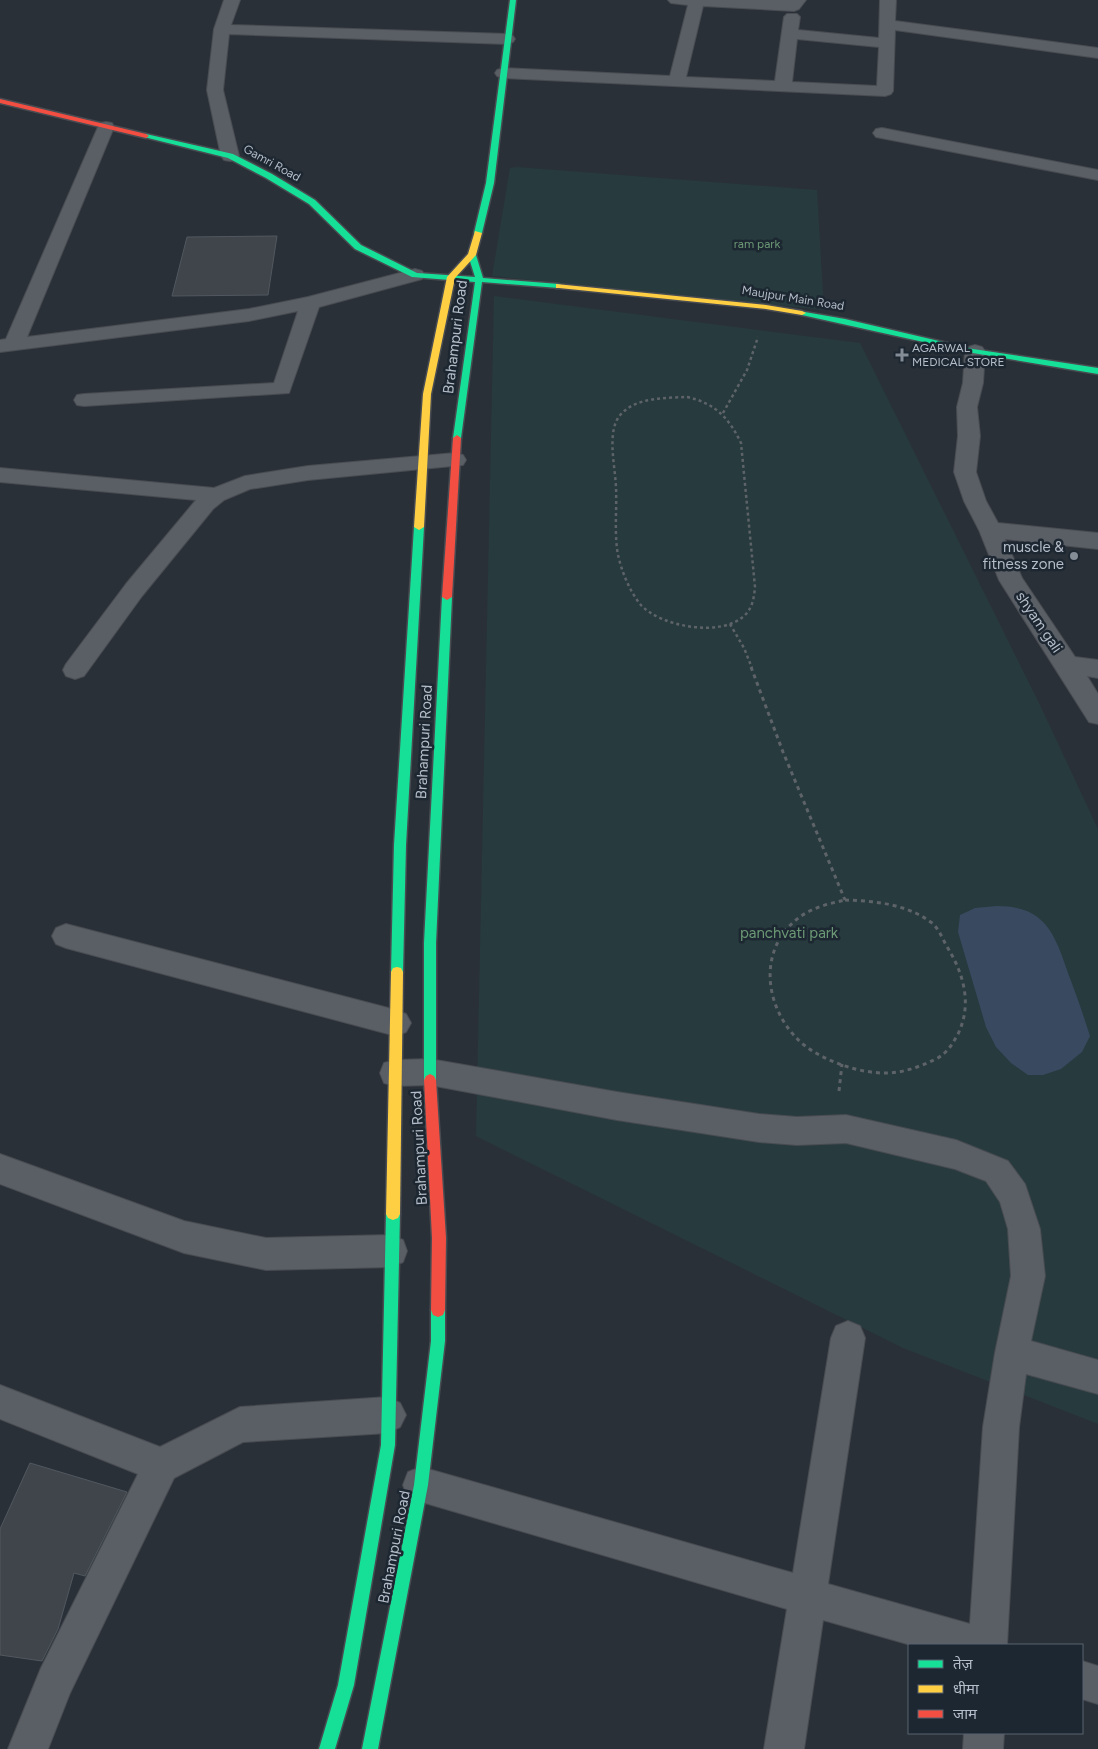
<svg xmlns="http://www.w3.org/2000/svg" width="1098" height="1749" viewBox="0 0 1098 1749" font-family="Figtree,'Noto Sans Devanagari',sans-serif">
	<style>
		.green { fill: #273a3d }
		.water { fill: #384960 }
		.building { fill: #3f454b; stroke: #52585f }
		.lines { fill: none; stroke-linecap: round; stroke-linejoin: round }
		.street-casing { stroke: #484c52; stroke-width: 2 }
		.fast-casing { stroke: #484c52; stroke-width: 3 }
		.slow-casing { stroke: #484c52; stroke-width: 3 }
		.jam-casing { stroke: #484c52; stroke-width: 3 }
		.path-far1 { stroke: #5d6369; stroke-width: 2.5; stroke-dasharray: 3 3; stroke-linecap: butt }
		.path { stroke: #5d6369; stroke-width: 3; stroke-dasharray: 4 4; stroke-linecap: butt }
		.street { fill: #5a5e65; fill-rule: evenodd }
		.fast { fill: #16e098; fill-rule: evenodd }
		.slow { fill: #ffcf43; fill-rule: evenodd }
		.jam { fill: #f24e42; fill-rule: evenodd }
		.poi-dot { fill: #848c96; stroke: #1d2732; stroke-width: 2 }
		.labels { text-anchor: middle; stroke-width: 5; stroke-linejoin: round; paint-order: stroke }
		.far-street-label { font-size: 12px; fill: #b4bdc9; stroke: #1d2732 }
		.far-park-label { font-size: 12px; fill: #6c9975; stroke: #1d2732 }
		.far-poi-label { font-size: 12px; fill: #b4bdc9; stroke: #1d2732; text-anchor: start }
		.street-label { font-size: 15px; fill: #b4bdc9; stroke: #1d2732 }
		.poi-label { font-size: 15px; fill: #b4bdc9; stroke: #1d2732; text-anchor: end }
		.park-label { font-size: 15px; fill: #6c9975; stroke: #1d2732 }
	</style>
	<rect width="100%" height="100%" fill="#2a3037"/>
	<g class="green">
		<path d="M517 167 817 190 824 310 492 276 510 168Z"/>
		<path d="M494 296 860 343 1040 705 1098 829V1424L903 1348 476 1136Z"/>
	</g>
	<path class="water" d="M997 906C1050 906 1056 940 1071 981 1078 999 1084 1017 1090 1036L1082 1052 1061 1069 1043 1075H1028L1011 1063 996 1047 986 1027 958 932 960 915 975 908Z"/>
	<g class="building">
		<path d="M277 236 268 295 172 296 187 237Z"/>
		<path d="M30 1463 127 1492 85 1576 74 1573 58 1629 42 1661 0 1655V1529Z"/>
	</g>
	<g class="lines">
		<g class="street-casing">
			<g id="street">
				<path d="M224 0H240L231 25 507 34 513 36 515 39 513 42 507 44 229 34 223 90 239 156 236 160 230 161 224 160 221 156 207 90 214 29Z"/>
				<path d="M668 0H806L799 9 794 11 703 6 686 77 775 81 784 17 787 14H797L800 17 798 30 879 38 880 0H896L895 21 1098 48V58L895 30 893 91 891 94 885 96 503 78 497 76 495 73 497 70 503 68 670 76 688 5 671 3ZM797 39 879 47 877 86 792 82Z"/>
				<path d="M106 122 112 123 114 127 27 337 249 309 308 297 415 269 422 271 425 275 422 279 319 307 289 393 84 406 77 405 74 400 77 395 84 394 274 383 298 311 249 321 0 352V340L6 339 98 127 100 123Z"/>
				<path d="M882 128 1098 170V180L876 137 873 133 876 129Z"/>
				<path d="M975 345 982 347 985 351 983 383 977 407 980 436 976 472 986 501 998 523 1098 533V549L1005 539 1022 578 1075 657 1098 660V678L1087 676 1098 694V724L1089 722 999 580 979 530 964 501 954 472 958 436 957 407 963 383 965 351 968 347Z"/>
				<path d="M455 453 463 455 466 460 463 465 308 480 250 489 224 500 213 509 142 596 84 676 75 679 66 676 63 670 66 664 126 584 196 500 0 482V468L214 488 245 476 308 466Z"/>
				<path d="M66 924 396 1010 406 1014 411 1023 406 1032 396 1036 66 948 56 944 52 936 56 928Z"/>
				<path d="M430 1059 617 1092 759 1114 797 1117 846 1115 956 1140 1008 1161 1025 1184 1040 1229 1045 1276 1031 1341 1098 1360V1394L1026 1374 1019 1427 1007 1645H911L823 1620 804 1749H764L787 1609 408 1498 403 1485 408 1472 421 1467 793 1573 831 1338 836 1326 848 1321 860 1326 865 1338 828 1584 970 1624 983 1427 995 1353 1011 1276 1008 1229 1000 1202 986 1181 955 1169 846 1143 797 1145 759 1142 617 1120 430 1085 395 1086 384 1083 380 1073 384 1063 395 1060Z"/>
				<path d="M0 1154 184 1221 266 1238 391 1235 403 1240 407 1251 403 1262 391 1267 266 1270 184 1253 0 1184Z"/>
				<path d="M0 1385 160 1447 240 1407 388 1397 400 1403 406 1415 400 1427 388 1433 243 1442 174 1478 70 1693 48 1749H8L41 1668 138 1474 0 1419Z"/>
				<path d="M1082 1661 1098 1666V1704L1082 1699Z"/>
				<path d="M964 1733H1004L1003 1749H963Z"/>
			</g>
		</g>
		<g class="fast-casing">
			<g id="fast">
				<path d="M510 0H516L494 183 482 233 478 235 474 233 486 183Z"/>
				<path d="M146 134 233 154 272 174 315 200 361 245 417 273 475 277 468 255 472 253 476 255 483 278 559 284 563 286 559 288 482 282 461 438 460 440H454L453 438 475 282 412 277 355 249 309 204 266 178 228 158 144 137V135Z"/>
				<path d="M799 311 845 319 973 349 1098 368V374L973 353 802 315 798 313Z"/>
				<path d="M419 524 424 527 406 845 403 972 401 976 397 977 393 976 391 972 394 845 414 527Z"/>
				<path d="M447 594 452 597 436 943V1080L434 1084 430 1086 426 1084 424 1080V943L442 597Z"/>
				<path d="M393 1208 398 1210 400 1214 395 1445 354 1685 335 1749H319L338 1685 381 1445 386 1214 388 1210Z"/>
				<path d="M438 1303 443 1305 445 1310V1341L428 1485 378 1749H362L414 1485 431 1341V1310L433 1305Z"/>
			</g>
		</g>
		<g class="slow-casing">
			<g id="slow">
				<path d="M475 231 482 233 476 255 455 278 431 394 424 527 419 530 414 527 423 394 447 277 468 254Z"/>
				<path d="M556 284 766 305 802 311 806 313 802 315 766 309 559 288H556Z"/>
				<path d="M397 967 401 968 403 972 400 1214 398 1218 393 1220 388 1218 386 1214 391 972 393 968Z"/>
			</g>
		</g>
		<g class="jam-casing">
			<g id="jam">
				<path d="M0 99 146 134 149 136 146 138 0 103Z"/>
				<path d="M457 435 461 438 452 597 447 600 442 597 453 438Z"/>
				<path d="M430 1074 434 1076 436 1080 446 1238 445 1310 443 1315 438 1317 433 1315 431 1310 432 1238 424 1080 426 1076Z"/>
			</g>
		</g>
		<g class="path-far1">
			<path d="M687 397C715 403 729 418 741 443L755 587C754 597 753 607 745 615 722 638 660 627 640 604 629 590 622 572 618 555 614 533 617 510 616 487 615 469 611 451 613 434 614 426 616 419 622 413 638 397 666 398 687 397Z"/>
			<path d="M723 413 747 370 758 337"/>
			<path d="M730 624 744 648 752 668"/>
		</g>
		<g class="path">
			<path d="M751 667 783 752 845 900"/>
			<path d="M845 900C875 901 907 904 932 923 938 928 942 937 946 945 963 972 973 1003 958 1034 952 1045 947 1053 936 1059 921 1066 906 1072 889 1073 861 1074 826 1062 804 1045 762 1010 755 943 806 913 818 906 832 903 845 900Z"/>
			<path d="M839 1091 842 1064"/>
		</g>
		<use href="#street" class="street"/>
		<use href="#fast" class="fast"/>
		<use href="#slow" class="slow"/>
		<use href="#jam" class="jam"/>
	</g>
	<g class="poi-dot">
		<path d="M899.5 347.5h5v5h5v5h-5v5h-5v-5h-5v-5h5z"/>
		<circle cx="1074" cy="556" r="5"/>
	</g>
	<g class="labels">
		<g class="far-street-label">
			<text transform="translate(272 163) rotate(29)" y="4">Gamri Road</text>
			<text transform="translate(793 298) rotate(9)" y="4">Maujpur Main Road</text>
		</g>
		<g class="far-park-label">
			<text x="757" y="248">ram park</text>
		</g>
		<g class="far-poi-label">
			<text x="912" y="352">AGARWAL<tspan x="912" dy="14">MEDICAL STORE</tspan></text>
		</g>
		<g class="street-label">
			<text transform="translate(455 337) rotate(-83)" y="5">Brahampuri Road</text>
			<text transform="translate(1039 622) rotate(56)" y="5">shyam gali</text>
			<text transform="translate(424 742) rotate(-87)" y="5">Brahampuri Road</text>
			<text transform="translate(419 1148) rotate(-93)" y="5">Brahampuri Road</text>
			<text transform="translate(394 1547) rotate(-79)" y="5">Brahampuri Road</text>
		</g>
		<g class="poi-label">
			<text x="1064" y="552">muscle &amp;<tspan x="1064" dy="17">fitness zone</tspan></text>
		</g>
		<g class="park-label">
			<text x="789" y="938">panchvati park</text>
		</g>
	</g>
	<rect x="908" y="1644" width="175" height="90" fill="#1d2732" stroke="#59636e"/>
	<rect x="918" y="1660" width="25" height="8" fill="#16e098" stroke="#59636e"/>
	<text x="953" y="1669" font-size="15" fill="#b4bdc9">तेज़</text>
	<rect x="918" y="1685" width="25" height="8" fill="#ffcf43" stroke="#59636e"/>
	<text x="953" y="1694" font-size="15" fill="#b4bdc9">धीमा</text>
	<rect x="918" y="1710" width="25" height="8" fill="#f24e42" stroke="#59636e"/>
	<text x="953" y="1719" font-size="15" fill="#b4bdc9">जाम</text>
</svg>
